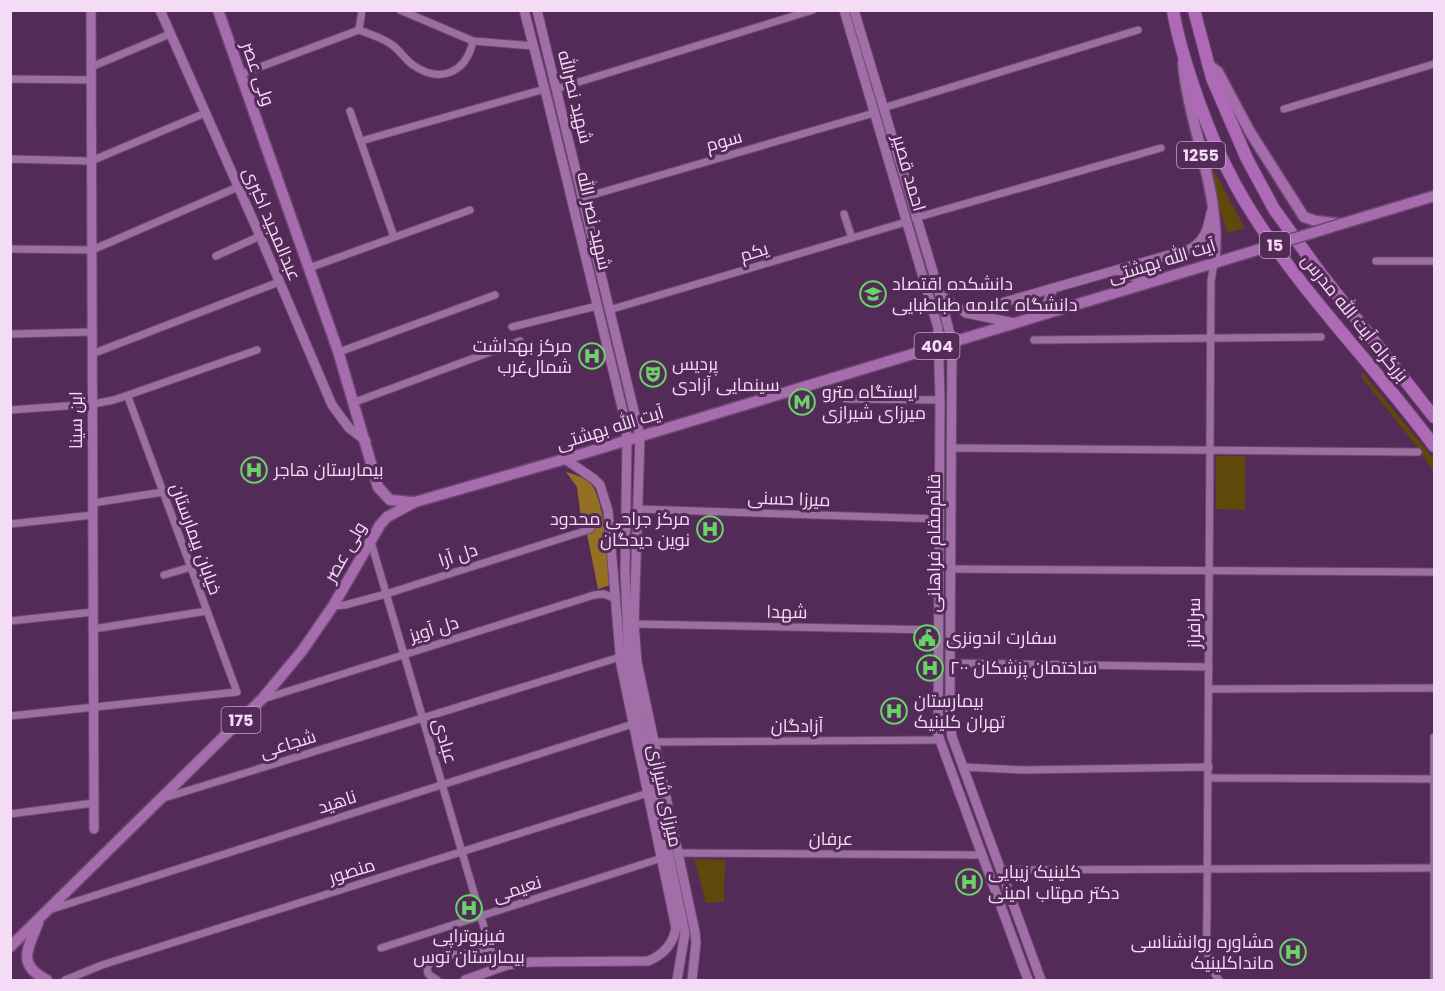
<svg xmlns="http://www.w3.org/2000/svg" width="1445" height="991" viewBox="0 0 1445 991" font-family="Poppins,Cairo,sans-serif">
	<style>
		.green { fill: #60470a }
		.forest { fill: #937024 }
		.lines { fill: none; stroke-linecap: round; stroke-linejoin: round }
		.street-casing { stroke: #6c4970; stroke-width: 9 }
		.secondary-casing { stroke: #6c4970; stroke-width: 11 }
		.primary-casing { stroke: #6c4970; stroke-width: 13 }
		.highway-casing { stroke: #6c4970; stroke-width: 14 }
		.street { stroke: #9c6fa1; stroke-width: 7 }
		.secondary { stroke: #a16ea7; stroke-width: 9 }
		.primary { stroke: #a76cae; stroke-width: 10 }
		.highway { stroke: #ae6ab6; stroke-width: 12 }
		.primary-bridge-casing { stroke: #6c4970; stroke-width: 13; stroke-linecap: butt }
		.primary-bridge { stroke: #a76cae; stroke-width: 10 }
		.labels { text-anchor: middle; stroke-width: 6; stroke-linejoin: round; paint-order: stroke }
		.shield { fill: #532a58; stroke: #c4a6c7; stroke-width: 1.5 }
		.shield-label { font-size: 16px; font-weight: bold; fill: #f4dbf6 }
		.street-label { font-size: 18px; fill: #f4dbf6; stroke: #532a58 }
		.poi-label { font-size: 18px; fill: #f4dbf6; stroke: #532a58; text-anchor: start }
	</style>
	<rect width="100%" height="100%" fill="#532a58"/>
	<g class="green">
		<path d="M1205 159 1208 160 1245 228 1227 233Z"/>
		<path d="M1362 372 1434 459V472L1418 448 1362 378Z"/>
		<path d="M1216 456H1245V510L1216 509Z"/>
		<path d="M694 859 725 860 724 902 706 903Z"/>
	</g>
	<path class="forest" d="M566 472C574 474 585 478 591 484 605 502 608 561 610 585L598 589 587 534 592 532 591 526H582L577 487Z"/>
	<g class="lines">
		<g class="street-casing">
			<g id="street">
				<path d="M400 10 473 41 534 46"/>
				<path d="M359 30 362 10"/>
				<path d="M91 67 170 34"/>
				<path d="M241 74 359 30C369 34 380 37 389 43 399 48 404 59 413 65 440 84 466 73 473 41"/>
				<path d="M10 79 91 80"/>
				<path d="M556 89 813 10"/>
				<path d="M883 108 1138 30"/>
				<path d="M1284 109 1434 64"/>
				<path d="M350 111 394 237"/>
				<path d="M361 141 545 89"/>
				<path d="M10 159 91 161 205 113"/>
				<path d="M582 198 874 113"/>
				<path d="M844 214 852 238"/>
				<path d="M915 218 1161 148"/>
				<path d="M10 249 92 250 238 187"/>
				<path d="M216 256 260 236"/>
				<path d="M1376 261H1434"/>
				<path d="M1214 263 1211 281 1207 913C1207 937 1203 961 1219 980"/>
				<path d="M309 268 470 210"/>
				<path d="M609 310 906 222"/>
				<path d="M512 327 597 306"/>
				<path d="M10 334 92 332"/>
				<path d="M1034 340 1321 337"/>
				<path d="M339 352 495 295"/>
				<path d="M92 354 279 282"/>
				<path d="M846 399 940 400"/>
				<path d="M355 402 520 341"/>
				<path d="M10 410 93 404 114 400 257 350"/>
				<path d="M950 448 1418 452"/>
				<path d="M93 503 163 492"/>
				<path d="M637 509 939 519"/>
				<path d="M10 524 93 515"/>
				<path d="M371 542 491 951 441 956 431 961 427 968 428 974 437 980"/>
				<path d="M951 569 1434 572"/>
				<path d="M164 575 191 567"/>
				<path d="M333 606 345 605 386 594 591 529"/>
				<path d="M10 621 93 612"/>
				<path d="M634 624 938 630"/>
				<path d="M93 629 207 611"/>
				<path d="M950 663 1209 667"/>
				<path d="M1209 689 1434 688"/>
				<path d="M263 699 594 595 604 594 616 599"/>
				<path d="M10 716 237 692 128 397"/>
				<path d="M654 742 939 740"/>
				<path d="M963 767 1023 770 1209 767"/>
				<path d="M1208 778 1434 779"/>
				<path d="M164 798 620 657"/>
				<path d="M10 814 94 803"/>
				<path d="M679 853 982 855"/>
				<path d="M1001 870 1434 868"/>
				<path d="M52 909 633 724"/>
				<path d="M381 948 662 858"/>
				<path d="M65 980 102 965 648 793"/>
				<path d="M1434 980V737"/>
			</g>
		</g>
		<g class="secondary-casing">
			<g id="secondary">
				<path d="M91 10 94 829"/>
				<path d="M160 10 260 236 332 405 349 428 366 441"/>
				<path d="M524 10 548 102 625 420 627 440 625 571 629 664 685 933 677 980"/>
				<path d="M537 10 640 436 634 624 637 662 695 932 696 943 692 980"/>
				<path d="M844 10 938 328 940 400 938 735 1028 980"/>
				<path d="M854 10 940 295 952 342 950 663V723L952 737 1041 980"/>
				<path d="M1118 270 1148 283"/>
				<path d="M940 295 966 313 1014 323"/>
				<path d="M966 313 1190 249C1205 241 1208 228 1211 212"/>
				<path d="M1043 314 1053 288"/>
				<path d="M465 980 507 965 530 962 648 961C663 955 673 944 676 928L621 665 608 511 600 485 594 479 565 459"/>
			</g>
		</g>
		<g class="primary-casing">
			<g id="primary">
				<path d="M218 10 338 351 378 487 390 500 412 502"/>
				<path d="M1183 63C1189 129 1223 196 1214 263"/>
				<path d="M1207 63 1218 72 1250 132 1304 217 1316 221 1341 224 1434 196"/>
				<path d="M38 923C28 948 16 965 47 980"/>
				<path d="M10 947 262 699 302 651 333 606 380 525 387 517 415 502 565 459 1234 257"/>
			</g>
		</g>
		<g class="highway-casing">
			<g id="highway">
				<path d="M1173 10C1177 36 1185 61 1193 85 1208 130 1227 174 1252 213 1305 297 1376 367 1434 446"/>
				<path d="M1194 10 1212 78 1247 159 1274 209 1321 274 1434 417"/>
			</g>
		</g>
		<use href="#street" class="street"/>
		<use href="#secondary" class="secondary"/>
		<use href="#primary" class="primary"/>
		<use href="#highway" class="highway"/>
		<g class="primary-bridge-casing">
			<path id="primary-bridge" d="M1234 257 1341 224"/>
		</g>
		<use href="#primary-bridge" class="primary-bridge"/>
	</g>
	<defs>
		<g id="university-ring" transform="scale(1.35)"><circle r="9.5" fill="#532a58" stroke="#67d465" stroke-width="1.5"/><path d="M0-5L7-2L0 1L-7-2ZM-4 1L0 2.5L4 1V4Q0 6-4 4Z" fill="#67d465"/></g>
		<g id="hospital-ring" transform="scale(1.35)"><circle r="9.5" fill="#532a58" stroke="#67d465" stroke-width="1.5"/><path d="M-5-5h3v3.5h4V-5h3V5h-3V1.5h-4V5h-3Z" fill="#67d465"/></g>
		<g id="theatre-ring" transform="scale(1.35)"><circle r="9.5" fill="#532a58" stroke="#67d465" stroke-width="1.5"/><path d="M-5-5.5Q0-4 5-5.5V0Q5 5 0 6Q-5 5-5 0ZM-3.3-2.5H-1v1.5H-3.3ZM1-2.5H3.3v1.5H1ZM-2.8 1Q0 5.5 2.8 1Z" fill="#67d465"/></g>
		<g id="metro-ring" transform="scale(1.35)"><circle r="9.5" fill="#532a58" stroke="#67d465" stroke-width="1.5"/><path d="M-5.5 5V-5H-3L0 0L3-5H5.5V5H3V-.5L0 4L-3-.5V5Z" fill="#67d465"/></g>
		<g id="civic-ring" transform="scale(1.35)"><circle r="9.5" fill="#532a58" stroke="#67d465" stroke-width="1.5"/><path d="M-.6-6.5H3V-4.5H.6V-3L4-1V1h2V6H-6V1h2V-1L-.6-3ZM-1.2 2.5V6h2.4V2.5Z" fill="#67d465"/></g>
	</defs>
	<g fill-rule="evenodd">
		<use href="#university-ring" x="873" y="294"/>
		<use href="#hospital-ring" x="592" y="356"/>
		<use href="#theatre-ring" x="653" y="374"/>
		<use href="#metro-ring" x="802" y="402"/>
		<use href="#hospital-ring" x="254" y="470"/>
		<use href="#hospital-ring" x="710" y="529"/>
		<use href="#civic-ring" x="927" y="638"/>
		<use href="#hospital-ring" x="930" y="668"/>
		<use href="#hospital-ring" x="894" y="711"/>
		<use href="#hospital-ring" x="969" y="882"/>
		<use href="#hospital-ring" x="469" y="908"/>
		<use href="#hospital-ring" x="1293" y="952"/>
	</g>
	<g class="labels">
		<g class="shield">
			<rect x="1177" y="142" width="48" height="26" rx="4.5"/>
			<rect x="1260" y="232" width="30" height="26" rx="4.5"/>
			<rect x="914.5" y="333" width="45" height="26" rx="4.5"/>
			<rect x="221.5" y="707" width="39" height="26" rx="4.5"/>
		</g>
		<g class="shield-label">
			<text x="1201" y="161">1255</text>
			<text x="1275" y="251">15</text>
			<text x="937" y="352">404</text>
			<text x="241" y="726">175</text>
		</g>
		<g class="street-label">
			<text transform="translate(258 74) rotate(71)" y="6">ولی عصر</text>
			<text transform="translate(575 97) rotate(76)" y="6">شهید نصرالله</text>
			<text transform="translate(724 141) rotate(-16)" y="6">سوم</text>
			<text transform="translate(909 173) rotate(74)" y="6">احمد قصیر</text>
			<text transform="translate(594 221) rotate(77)" y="6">شهید نصر الله</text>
			<text transform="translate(272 224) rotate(67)" y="6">عبدالمجید اکبری</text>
			<text transform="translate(754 252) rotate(-17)" y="6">یکم</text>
			<text transform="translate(1162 261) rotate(-17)" y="6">آیت الله بهشتی</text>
			<text transform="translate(1355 318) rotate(51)" y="6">بزرگراه آیت الله مدرس</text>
			<text transform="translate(76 420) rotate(-90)" y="6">ابن سینا</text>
			<text transform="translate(610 428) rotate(-17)" y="6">آیت الله بهشتی</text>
			<text transform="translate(789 499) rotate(2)" y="6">میرزا حسنی</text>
			<text transform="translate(196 539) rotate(70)" y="6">خیابان بیمارستان</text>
			<text transform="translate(934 543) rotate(-90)" y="6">قائم‌مقام فراهانی</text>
			<text transform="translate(345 552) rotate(-60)" y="6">ولی عصر</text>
			<text transform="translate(458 555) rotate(-18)" y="6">دل آرا</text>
			<text transform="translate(787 612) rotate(1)" y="6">شهدا</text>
			<text transform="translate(1194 623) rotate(-90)" y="6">سرافراز</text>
			<text transform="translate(434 629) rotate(-17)" y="6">دل آویز</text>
			<text x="797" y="732">آزادگان</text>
			<text transform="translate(445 741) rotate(74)" y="6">عبادی</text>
			<text transform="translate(288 744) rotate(-17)" y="6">شجاعی</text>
			<text transform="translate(665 796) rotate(78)" y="6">میرزای شیرازی</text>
			<text transform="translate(337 802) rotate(-18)" y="6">ناهید</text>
			<text x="831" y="845">عرفان</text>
			<text transform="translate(352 871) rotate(-17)" y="6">منصور</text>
			<text transform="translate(517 889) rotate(-18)" y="6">نعیمی</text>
		</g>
		<g class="poi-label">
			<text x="892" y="290">دانشکده اقتصاد<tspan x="892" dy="21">دانشگاه علامه طباطبایی</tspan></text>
			<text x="572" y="352" text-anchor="end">مرکز بهداشت<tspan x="572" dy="21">شمال‌غرب</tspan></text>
			<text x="672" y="370">پردیس<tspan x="672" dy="21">سینمایی آزادی</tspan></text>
			<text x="822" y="398">ایستگاه مترو<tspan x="822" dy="21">میرزای شیرازی</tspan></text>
			<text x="274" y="476">بیمارستان هاجر</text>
			<text x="690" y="525" text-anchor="end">مرکز جراحی محدود<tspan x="690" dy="21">نوین دیدگان</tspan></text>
			<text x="946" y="644">سفارت اندونزی</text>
			<text x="950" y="674">ساختمان پزشکان ۲۰۰</text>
			<text x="914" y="707">بیمارستان<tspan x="914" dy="21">تهران کلینیک</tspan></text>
			<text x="988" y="878">کلینیک زیبایی<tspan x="988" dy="21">دکتر مهتاب امینی</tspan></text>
			<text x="469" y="942" text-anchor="middle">فیزیوتراپی<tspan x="469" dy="21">بیمارستان توس</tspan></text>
			<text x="1274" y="948" text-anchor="end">مشاوره روانشناسی<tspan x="1274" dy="21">مانداکلینیک</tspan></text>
		</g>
	</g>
	<rect width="1445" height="991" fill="none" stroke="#f4dbf6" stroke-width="24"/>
</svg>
